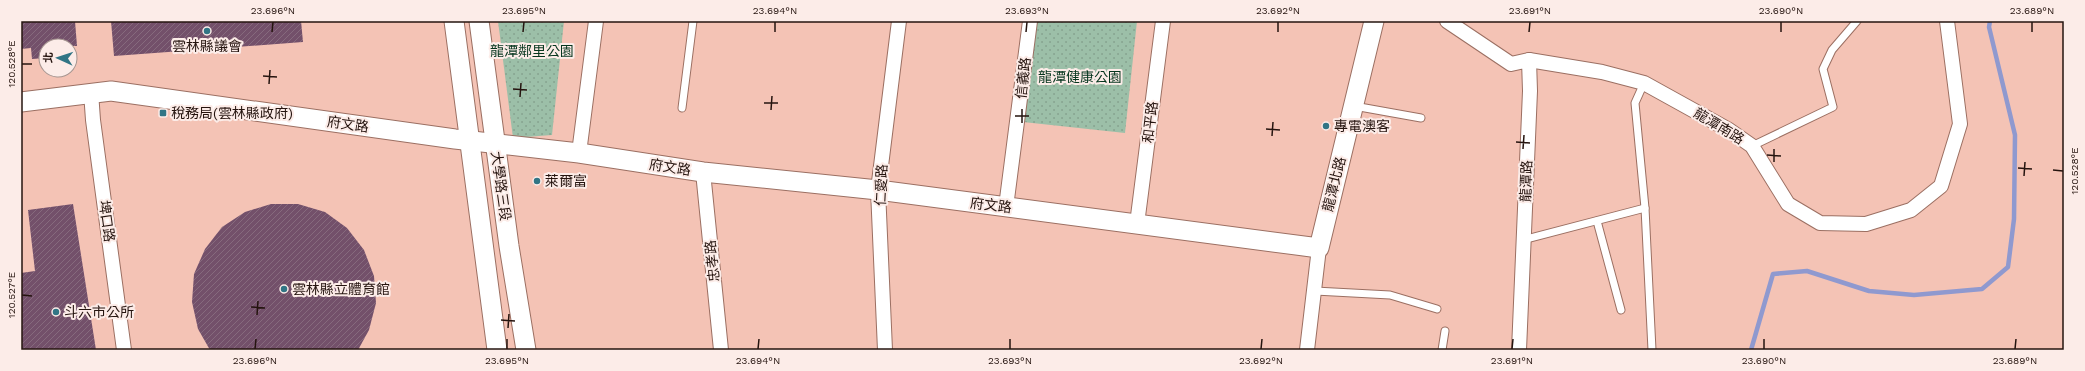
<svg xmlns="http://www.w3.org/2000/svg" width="2085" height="371" viewBox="0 0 2085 371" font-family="'Work Sans','Noto Sans TC',sans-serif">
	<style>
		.park { fill: url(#park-dots) }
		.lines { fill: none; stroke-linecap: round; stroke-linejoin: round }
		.stream { stroke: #8f99cf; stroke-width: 4.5 }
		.building { fill: url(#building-hatch) }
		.lane-casing { stroke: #9b6f62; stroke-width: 9 }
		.street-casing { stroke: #9b6f62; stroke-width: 16 }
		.secondary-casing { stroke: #9b6f62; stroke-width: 21 }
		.lane { stroke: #fff; stroke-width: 7 }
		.street { stroke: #fff; stroke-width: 14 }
		.secondary { stroke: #fff; stroke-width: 19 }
		.ticks { fill: none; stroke: #25140f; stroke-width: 1.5 }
		.poi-dot { fill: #317585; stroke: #fcece8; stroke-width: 1.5 }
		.labels { text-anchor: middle; stroke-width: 4; stroke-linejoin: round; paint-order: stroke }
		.poi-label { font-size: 14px; fill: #25140f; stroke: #fcece8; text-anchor: start }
		.park-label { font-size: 14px; fill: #05351d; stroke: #fcece8 }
		.street-label { font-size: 14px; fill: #25140f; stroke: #fcece8 }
		.neatline { fill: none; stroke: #25140f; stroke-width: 1.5 }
		.ticks-label { font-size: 10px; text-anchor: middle; fill: #25140f }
	</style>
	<defs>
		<pattern id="park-dots" width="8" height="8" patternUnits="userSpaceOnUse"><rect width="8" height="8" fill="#9cbfa8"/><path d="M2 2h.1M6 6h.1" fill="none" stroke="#86a38f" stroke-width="1.8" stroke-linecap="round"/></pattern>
		<pattern id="building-hatch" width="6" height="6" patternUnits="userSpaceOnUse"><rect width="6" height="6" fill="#73506a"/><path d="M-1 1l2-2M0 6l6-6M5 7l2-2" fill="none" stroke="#866a7d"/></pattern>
	</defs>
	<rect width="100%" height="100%" fill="#f4c3b5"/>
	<g class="park">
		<path d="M498 21H564L552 135 513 138Z"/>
		<path d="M1035 21H1137L1125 133 1023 122Z"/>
	</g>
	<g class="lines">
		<path class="stream" d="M1751 350 1773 274 1807 271 1869 291 1914 295 1982 289 2008 267 2014 219 2015 135 1989 27 1990 21"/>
	</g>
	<g class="building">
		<path d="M21 21H75L77 46H46V58L32 59 31 48 21 49Z"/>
		<path d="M111 21H301L303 42 114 56Z"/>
		<path d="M73 204 96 350H21V273L35 271 28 210Z"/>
		<path d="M271 204H298L325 212 347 228 364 250 374 276 376 303 369 330 358 350H210L198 329 192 302 194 274 205 249 222 227 245 212Z"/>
	</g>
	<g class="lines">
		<g class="lane-casing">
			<g id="lane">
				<path d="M1644 83 1635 103 1645 208 1652 350"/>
				<path d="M1354 106 1421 118"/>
				<path d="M682 108 693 21"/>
				<path d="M1752 146 1833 107 1823 69 1832 50 1857 21"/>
				<path d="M1597 221 1621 310"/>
				<path d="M1523 240 1645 208"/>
				<path d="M1315 291 1390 295 1437 309"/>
				<path d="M1442 350 1445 331"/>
			</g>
		</g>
		<g class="street-casing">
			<g id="street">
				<path d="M1447 21 1511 64 1529 60 1530 91 1519 350"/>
				<path d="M1529 60 1602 72 1644 83 1729 130 1752 146 1788 204 1820 223 1866 224 1911 210 1941 186 1960 124 1947 21"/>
				<path d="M91 92 93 120 124 350"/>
				<path d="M579 153 596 21"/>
				<path d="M703 172 721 350"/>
				<path d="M1006 207 1030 21"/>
				<path d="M1137 224 1163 21"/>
				<path d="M885 350 878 190 899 21"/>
				<path d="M1307 350 1319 248"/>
			</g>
		</g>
		<g class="secondary-casing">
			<g id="secondary">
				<path d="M454 21 497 350"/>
				<path d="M479 21 509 246 526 350"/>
				<path d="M21 102 111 91 455 139 579 153 703 172 878 190 1319 248 1374 21"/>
			</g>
		</g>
		<use href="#lane" class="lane"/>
		<use href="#street" class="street"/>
		<use href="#secondary" class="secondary"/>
	</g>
	<path class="ticks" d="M272 32 273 22M523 32 524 22M775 32V22M1026 32 1027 22M1278 32V22M1529 32 1530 22M1781 32V22M2032 32V22M22 64H32M263 76 277 77M269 84 270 70M513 89 527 90M520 97 521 83M764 103H778M771 110 772 96M1015 116H1029M1022 123V109M1266 129 1280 130M1272 136 1273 122M1516 142 1530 143M1523 149 1524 135M1767 155 1781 156M1774 162V149M2018 168 2032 169M2053 170 2063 171M2024 176 2025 162M22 295 32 296M251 307 265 308M257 315 258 301M501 320 515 321M508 328 509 314M255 349 256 339M507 349V339M758 349 759 339M1010 349V339M1261 349 1262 339M1512 349 1513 339M1764 349V339M2015 349 2016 339"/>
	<g class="poi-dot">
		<circle cx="207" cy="31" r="4"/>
		<rect x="159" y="109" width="8" height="8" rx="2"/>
		<circle cx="1326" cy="126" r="4"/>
		<circle cx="537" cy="181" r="4"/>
		<circle cx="284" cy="289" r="4"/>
		<circle cx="56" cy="312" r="4"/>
	</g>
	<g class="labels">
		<g class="poi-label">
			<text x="207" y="51" text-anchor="middle">雲林縣議會</text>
			<text x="171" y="118">稅務局(雲林縣政府)</text>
			<text x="1334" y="131">專電澳客</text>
			<text x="545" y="186">萊爾富</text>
			<text x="292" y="294">雲林縣立體育館</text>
			<text x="64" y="317">斗六市公所</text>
		</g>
		<g class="park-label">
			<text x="532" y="56">龍潭鄰里公園</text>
			<text x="1080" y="82">龍潭健康公園</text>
		</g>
		<g class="street-label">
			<text transform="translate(1023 78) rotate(-83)" y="5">信義路</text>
			<text transform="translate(1150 122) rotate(-83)" y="5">和平路</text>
			<text transform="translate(348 124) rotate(8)" y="5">府文路</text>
			<text transform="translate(1719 126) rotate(31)" y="5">龍潭南路</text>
			<text transform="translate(670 167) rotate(9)" y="5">府文路</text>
			<text transform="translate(1526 181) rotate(-88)" y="5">龍潭路</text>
			<text transform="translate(1334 184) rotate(-76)" y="5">龍潭北路</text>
			<text transform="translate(881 185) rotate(-87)" y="5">仁愛路</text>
			<text transform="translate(501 186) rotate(82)" y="5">大學路三段</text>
			<text transform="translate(991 205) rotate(7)" y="5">府文路</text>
			<text transform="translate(107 221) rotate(82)" y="5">埤口路</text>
			<text transform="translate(712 261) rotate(-96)" y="5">忠孝路</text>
		</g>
	</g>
	<rect width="2085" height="371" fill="none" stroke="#fcece8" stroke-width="44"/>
	<g transform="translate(58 58) rotate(273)"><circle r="19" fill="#fcece8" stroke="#a69691"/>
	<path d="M0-3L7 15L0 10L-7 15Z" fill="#317585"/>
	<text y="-6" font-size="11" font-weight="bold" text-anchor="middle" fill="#25140f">北</text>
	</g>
	<rect x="22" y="22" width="2041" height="327" class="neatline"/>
	<g class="ticks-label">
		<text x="273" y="14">23.696°N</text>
		<text x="524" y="14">23.695°N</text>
		<text x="775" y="14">23.694°N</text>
		<text x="1027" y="14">23.693°N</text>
		<text x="1278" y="14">23.692°N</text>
		<text x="1530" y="14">23.691°N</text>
		<text x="1781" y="14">23.690°N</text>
		<text x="2032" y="14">23.689°N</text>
		<text transform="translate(11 64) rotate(-90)" y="4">120.528°E</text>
		<text transform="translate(2074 171) rotate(-90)" y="4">120.528°E</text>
		<text transform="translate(11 295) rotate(-90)" y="4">120.527°E</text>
		<text x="255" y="364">23.696°N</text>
		<text x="507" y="364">23.695°N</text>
		<text x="758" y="364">23.694°N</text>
		<text x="1010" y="364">23.693°N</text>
		<text x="1261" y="364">23.692°N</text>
		<text x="1512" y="364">23.691°N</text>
		<text x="1764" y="364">23.690°N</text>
		<text x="2015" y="364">23.689°N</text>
	</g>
</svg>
